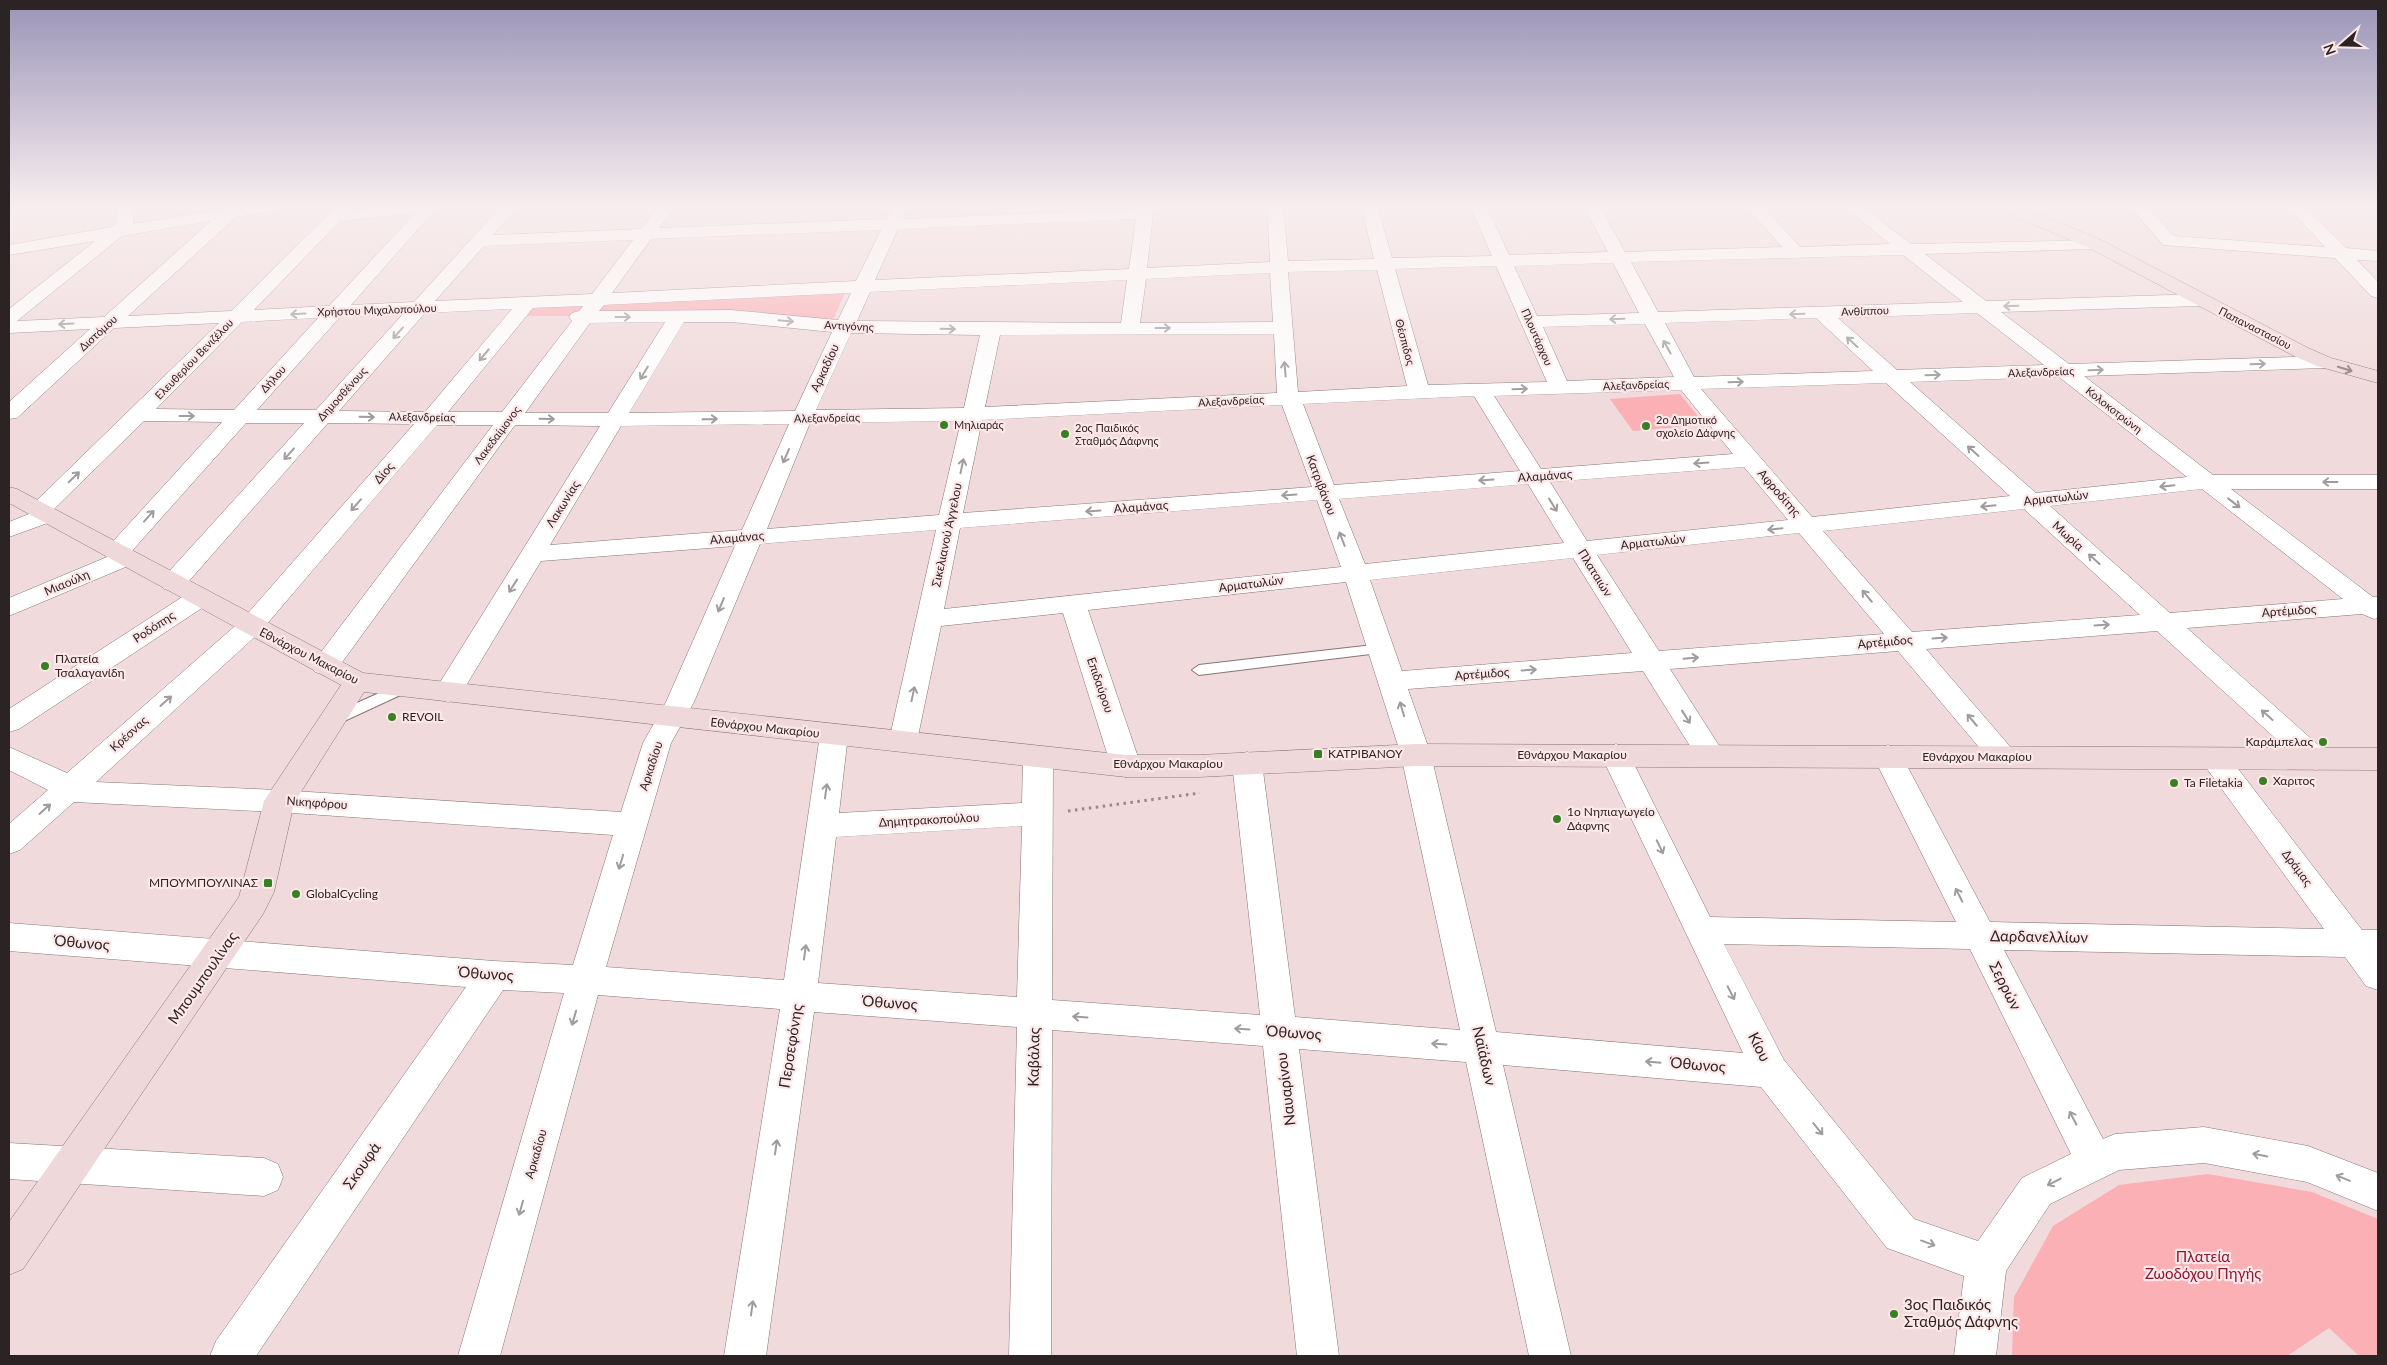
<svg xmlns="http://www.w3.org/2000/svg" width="2387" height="1365" viewBox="0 0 2387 1365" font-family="Lato,sans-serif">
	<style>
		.green { fill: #fab0b4 }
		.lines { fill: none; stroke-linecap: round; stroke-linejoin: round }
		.lane-casing { stroke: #887576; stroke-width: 2 }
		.street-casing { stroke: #887576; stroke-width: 1 }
		.secondary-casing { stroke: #887576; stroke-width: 1 }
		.path { stroke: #988889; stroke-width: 3; stroke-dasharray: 2.5 4.5; stroke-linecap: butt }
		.lane { fill: #fff; fill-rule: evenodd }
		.street { fill: #fff; fill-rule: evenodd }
		.secondary { fill: #efd8da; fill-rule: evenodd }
		.oneway { stroke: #a09c9c }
		.oneway2 { stroke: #8e7e7f }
		.poi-dot { fill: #397f24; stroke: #fde7e8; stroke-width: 2 }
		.labels { text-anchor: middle; stroke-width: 4.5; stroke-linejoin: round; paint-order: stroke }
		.far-street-label { font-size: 11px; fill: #2c2424; stroke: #fde7e8 }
		.far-poi-label { font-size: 11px; fill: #2c2424; stroke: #fde7e8; text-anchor: start }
		.street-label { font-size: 12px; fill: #2c2424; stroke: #fde7e8 }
		.poi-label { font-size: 12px; fill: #2c2424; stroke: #fde7e8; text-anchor: start }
		.near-street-label { font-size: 15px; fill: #2c2424; stroke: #fde7e8 }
		.near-park-label { font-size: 15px; fill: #8e1630; stroke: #fde7e8 }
		.near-poi-label { font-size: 15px; fill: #2c2424; stroke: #fde7e8; text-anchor: start }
	</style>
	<rect width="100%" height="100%" fill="#f0dadb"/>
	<g class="green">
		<path d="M846 291 832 322 593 315 606 302Z"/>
		<path d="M590 302 580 316H521L531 304Z"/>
		<path d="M1680 394 1705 425 1633 431 1610 399Z"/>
		<path d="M2208 1174 2312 1192 2378 1219V1356H2359L2329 1328 2287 1356H2012L2014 1297 2053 1226 2119 1185Z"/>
	</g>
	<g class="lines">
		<g class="lane-casing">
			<g id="lane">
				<path d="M1382 644 1389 649 1387 652 1199 675 1192 670 1199 665Z"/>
				<path d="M404 682 409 683 412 687 409 691 340 723H330L327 719 330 715Z"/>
			</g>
		</g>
		<g class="street-casing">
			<g id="street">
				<path d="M118 205H134L133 224 247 205H283L281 209 275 210 236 217 128 316 231 311 338 205H355L352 210 396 205H445L443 209 435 210 351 305 414 302 502 205H519L493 235 641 229 660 205H676L659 228 886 219 893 205H909L903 219 1137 209 1138 205H1154L1147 268 1270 262 1267 205H1283L1288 261 1374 259 1361 205H1377L1392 258 1492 256 1470 205H1486L1509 255 1608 252 1583 205H1599L1625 252 1782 247 1745 205H1762L1800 247 1890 244 1842 205H1860L1911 244 2101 240 2104 244 2101 248 2095 249 1925 254 1986 301 2200 294 2207 296 2209 300 2207 304 2200 306 2001 312 2069 364 2324 356 2331 358 2334 362 2331 366 2324 368 2084 376 2213 475H2378V489H2231L2373 597H2378V618L2374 619 2362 614 2187 628 2326 752 2331 759 2326 766 2316 770 2306 766 2157 631 1926 649 2013 750 2018 757 2013 764 2003 768 1993 764 1898 651 1670 669 1725 755 1720 762 1710 766 1700 762 1643 671 1408 689 1431 755 1496 1032 1743 1053 1601 755 1606 748 1616 744 1626 748 1710 917 1956 922 1873 756 1878 749 1888 745 1898 749 1990 922 2324 929 2205 766 2200 759 2205 752 2215 748 2225 752 2362 930H2378V990L2366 986 2345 957 2004 950 2103 1139 2115 1134 2204 1127 2308 1146 2378 1173V1211L2307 1182 2204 1163 2119 1170 2050 1204 2006 1271 1996 1356H1954L1964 1276 1887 1248 1761 1087 1503 1065 1571 1356H1529L1466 1062 1299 1049 1339 1356H1297L1263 1046 1052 1030 1051 1356H1009L1017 1027 814 1012 766 1356H724L780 1009 598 995 500 1356H458L564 993 503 990 256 1356H210L216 1341 466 987 9 951V923L494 961 573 965 613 835 278 812 74 802 20 850 9 854V824L48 790 9 770V747L67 773 242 620 414 424 328 423 182 589 173 591 164 589 160 583 164 577 304 423H246L131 552 135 553 138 558 135 563 9 616V598L107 557 104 553 107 548 222 422 144 421 54 509 60 515 56 520 9 537V522L29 514 27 511 31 506 219 323 114 328 17 418 9 419V402L90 329 9 333V309L95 241 9 255V245L112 227 116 224ZM415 213 329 306 254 310 340 221ZM1136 219 1129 269 875 280 898 229ZM211 221 104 317 17 321 122 236ZM881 230 856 281 612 293 651 239ZM633 240 592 294 435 301 484 246ZM1903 255 1963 302 1658 312 1631 262ZM1613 263 1639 313 1537 316 1514 266ZM1496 266 1547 382 1428 385 1395 269ZM1377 270 1407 386 1298 392 1288 272ZM1270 273 1273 322 1140 323 1146 279ZM1127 280 1121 323 857 321 870 292ZM851 293 838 320 731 310 599 311 604 305ZM583 306 579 311 572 313 569 317 572 321 502 412H448L533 308ZM512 309 425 412 339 411 425 313ZM1977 313 2044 365 1897 370 1838 318ZM403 314 316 410H257L340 317ZM318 318 234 410 156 409 242 322ZM1816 318 1873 371 1694 377 1665 323ZM665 322 608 413H525L590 323ZM684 322H731L832 332 795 411 629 413ZM1645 324 1674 377 1567 381 1543 327ZM851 333 980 335 964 408 816 410ZM1274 334 1277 393 985 407 1000 335ZM2059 377 2187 477 2036 493 1910 382ZM1886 383 2010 496 1812 517 1701 389ZM1681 390 1733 454 1541 469 1494 396ZM1474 396 1520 471 1334 485 1303 404ZM1282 405 1312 487 963 513 982 420ZM961 421 939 515 767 529 810 423ZM789 424 742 530 550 545 621 426ZM437 425H493L315 660 311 666 315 672 325 675 335 672 515 425 600 426 434 692 438 699 448 702 458 699 541 561 735 546 666 702 643 743 621 812 278 790 96 782 260 632ZM1744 467 1788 520 1587 541 1550 482ZM1528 484 1564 543 1365 564 1339 499ZM2202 489 2343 599 2170 613 2050 506ZM1317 500 1341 567 944 609 960 528ZM2024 509 2140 615 1912 632 1823 531ZM936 530 889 741 893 748 903 751 913 748 917 741 941 626 1063 613 1111 766 1116 774 1126 777 1136 774 1141 766 1088 610 1346 582 1401 755 1460 1030 1295 1017 1262 763 1257 755 1247 752 1237 755 1232 763 1260 1015 1052 1000 1053 757 1048 750 1038 746 1028 750 1023 757 1022 803 839 813 848 735 844 728 834 725 824 728 820 735 784 980 606 967 671 743 694 702 760 544ZM1799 533 1884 634 1659 651 1597 555ZM1573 558 1632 653 1402 671 1370 580ZM1022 826 1017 997 818 983 836 837ZM1724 944 1970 949 2071 1154 2022 1178 1978 1241 1914 1219 1784 1060Z"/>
				<path d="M2129 205H2146L2174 236 2325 247 2286 205H2303L2346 248 2378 251V261L2357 260 2378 282V298L2371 296 2335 258 2163 245Z"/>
				<path d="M199 590 208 592 212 598 208 604 19 729 9 732V709L190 592Z"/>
				<path d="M9 1143 264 1158 278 1164 283 1177 278 1190 264 1196 9 1179Z"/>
			</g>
		</g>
		<g class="secondary-casing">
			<g id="secondary">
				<path d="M1994 205H2016L2101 240 2308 348 2331 358 2378 371V383L2317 366 2294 356 2089 248 1996 209Z"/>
				<path d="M9 487 17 489 363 673 1126 755H1199L1416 744 2378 748V770L1416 766 1199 777H1126L364 692 294 803 274 892 263 914 23 1269 9 1275V1222L239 897 264 801 341 685 9 503Z"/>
			</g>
		</g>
		<path class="path" d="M1068 811 1200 793"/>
		<use href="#lane" class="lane"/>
		<use href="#street" class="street"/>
		<use href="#secondary" class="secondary"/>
	</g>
	<defs><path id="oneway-shaft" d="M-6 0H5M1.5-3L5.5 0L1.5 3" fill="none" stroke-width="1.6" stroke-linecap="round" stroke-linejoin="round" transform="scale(1.25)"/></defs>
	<g class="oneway">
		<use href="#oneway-shaft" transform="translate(2011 306) rotate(178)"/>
		<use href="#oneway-shaft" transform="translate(298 314) rotate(177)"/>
		<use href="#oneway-shaft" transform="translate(1797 314) rotate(178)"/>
		<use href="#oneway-shaft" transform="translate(623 317)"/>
		<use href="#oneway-shaft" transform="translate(1617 319) rotate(178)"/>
		<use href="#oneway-shaft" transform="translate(786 321) rotate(5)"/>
		<use href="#oneway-shaft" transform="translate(66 324) rotate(177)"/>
		<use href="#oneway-shaft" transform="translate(1163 328)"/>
		<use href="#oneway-shaft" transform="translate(948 329) rotate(1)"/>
		<use href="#oneway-shaft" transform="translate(398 333) rotate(132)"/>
		<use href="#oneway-shaft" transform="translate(1852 342) rotate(-138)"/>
		<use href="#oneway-shaft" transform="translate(1667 347) rotate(-119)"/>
		<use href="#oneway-shaft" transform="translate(484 355) rotate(130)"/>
		<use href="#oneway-shaft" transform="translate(2258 364) rotate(-2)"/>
		<use href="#oneway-shaft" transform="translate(1285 369) rotate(-95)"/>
		<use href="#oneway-shaft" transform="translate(2096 370) rotate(-2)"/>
		<use href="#oneway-shaft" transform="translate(644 373) rotate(121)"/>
		<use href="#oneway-shaft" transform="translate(1933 375) rotate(-2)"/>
		<use href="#oneway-shaft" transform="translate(1736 382) rotate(-2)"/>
		<use href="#oneway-shaft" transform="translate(1520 389) rotate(-2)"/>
		<use href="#oneway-shaft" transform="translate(187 416)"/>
		<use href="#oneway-shaft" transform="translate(367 417) rotate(1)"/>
		<use href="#oneway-shaft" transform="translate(547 419) rotate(1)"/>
		<use href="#oneway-shaft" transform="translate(710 419) rotate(-1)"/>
		<use href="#oneway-shaft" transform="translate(1973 451) rotate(-138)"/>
		<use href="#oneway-shaft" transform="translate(289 454) rotate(132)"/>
		<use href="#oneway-shaft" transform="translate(786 456) rotate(114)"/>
		<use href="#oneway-shaft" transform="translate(1701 463) rotate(176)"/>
		<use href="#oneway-shaft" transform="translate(962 466) rotate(-78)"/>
		<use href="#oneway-shaft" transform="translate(74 477) rotate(-44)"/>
		<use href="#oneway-shaft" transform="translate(1486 480) rotate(176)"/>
		<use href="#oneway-shaft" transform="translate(2330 482) rotate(180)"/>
		<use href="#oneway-shaft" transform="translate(2167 486) rotate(174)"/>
		<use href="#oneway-shaft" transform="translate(1289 495) rotate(176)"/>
		<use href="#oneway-shaft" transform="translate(2234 503) rotate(38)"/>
		<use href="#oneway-shaft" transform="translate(356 505) rotate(131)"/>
		<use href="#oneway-shaft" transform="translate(1553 505) rotate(58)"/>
		<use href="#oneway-shaft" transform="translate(1988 506) rotate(174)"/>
		<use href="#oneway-shaft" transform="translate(1093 511) rotate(176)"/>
		<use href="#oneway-shaft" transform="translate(149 516) rotate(-48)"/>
		<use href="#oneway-shaft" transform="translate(1775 529) rotate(174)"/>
		<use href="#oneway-shaft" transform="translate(1342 539) rotate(-111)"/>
		<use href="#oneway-shaft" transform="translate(2094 559) rotate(-138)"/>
		<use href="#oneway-shaft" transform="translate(513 586) rotate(122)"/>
		<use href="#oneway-shaft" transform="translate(1867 596) rotate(-130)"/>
		<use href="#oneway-shaft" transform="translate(721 605) rotate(113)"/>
		<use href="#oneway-shaft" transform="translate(2102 625) rotate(-4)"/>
		<use href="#oneway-shaft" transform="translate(1940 638) rotate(-4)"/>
		<use href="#oneway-shaft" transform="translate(1691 658) rotate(-5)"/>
		<use href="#oneway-shaft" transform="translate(1529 670) rotate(-4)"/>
		<use href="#oneway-shaft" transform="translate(913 694) rotate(-78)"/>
		<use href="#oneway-shaft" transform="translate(166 701) rotate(-42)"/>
		<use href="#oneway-shaft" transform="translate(1402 709) rotate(-107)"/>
		<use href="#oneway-shaft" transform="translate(2267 715) rotate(-138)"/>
		<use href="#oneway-shaft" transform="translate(1686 717) rotate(58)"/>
		<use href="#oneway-shaft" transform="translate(1972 720) rotate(-130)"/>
		<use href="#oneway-shaft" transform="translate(826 791) rotate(-82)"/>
		<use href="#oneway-shaft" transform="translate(45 809) rotate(-42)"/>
		<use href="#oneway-shaft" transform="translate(1660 847) rotate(64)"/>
		<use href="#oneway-shaft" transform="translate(621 862) rotate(107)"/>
		<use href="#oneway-shaft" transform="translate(1959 895) rotate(-117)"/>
		<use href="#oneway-shaft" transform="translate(805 952) rotate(-82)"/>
		<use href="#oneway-shaft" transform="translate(1731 993) rotate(63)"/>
		<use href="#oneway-shaft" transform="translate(1080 1017) rotate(-176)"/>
		<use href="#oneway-shaft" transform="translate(574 1018) rotate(106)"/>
		<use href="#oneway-shaft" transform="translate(1242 1029) rotate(-176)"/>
		<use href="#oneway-shaft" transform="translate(1439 1044) rotate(-176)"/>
		<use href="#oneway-shaft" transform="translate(1653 1062) rotate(-175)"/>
		<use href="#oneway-shaft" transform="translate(2073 1118) rotate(-117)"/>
		<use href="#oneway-shaft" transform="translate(1818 1129) rotate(51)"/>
		<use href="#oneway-shaft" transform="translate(776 1147) rotate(-82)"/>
		<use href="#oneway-shaft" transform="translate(2260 1155) rotate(-169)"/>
		<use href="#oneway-shaft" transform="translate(2343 1178) rotate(-158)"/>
		<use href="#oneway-shaft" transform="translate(2054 1182) rotate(153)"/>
		<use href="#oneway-shaft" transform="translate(521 1208) rotate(106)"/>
		<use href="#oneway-shaft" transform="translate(1928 1243) rotate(20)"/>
		<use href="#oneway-shaft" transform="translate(752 1308) rotate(-82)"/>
	</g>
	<use class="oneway2" href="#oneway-shaft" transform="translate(2345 369) rotate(17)"/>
	<linearGradient id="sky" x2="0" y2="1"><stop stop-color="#9994b7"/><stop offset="0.52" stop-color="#f8eeef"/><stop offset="1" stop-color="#f8eeef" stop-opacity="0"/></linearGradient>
	<rect width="2387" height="396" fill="url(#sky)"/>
	<g class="poi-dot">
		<circle cx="944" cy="425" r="5"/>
		<circle cx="1646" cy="426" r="5"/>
		<circle cx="1065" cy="434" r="5"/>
		<circle cx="45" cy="666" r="5"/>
		<circle cx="392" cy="717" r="5"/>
		<circle cx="2323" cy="742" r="5"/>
		<rect x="1313" y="749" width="10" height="10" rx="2.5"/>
		<circle cx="2263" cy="781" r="5"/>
		<circle cx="2174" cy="783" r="5"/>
		<circle cx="1557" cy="819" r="5"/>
		<rect x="263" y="878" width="10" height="10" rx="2.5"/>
		<circle cx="296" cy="894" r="5"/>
		<circle cx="1894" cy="1314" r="5"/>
	</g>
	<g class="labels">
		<g class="far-street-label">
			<text transform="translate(377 310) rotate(-2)" y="4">Χρήστου Μιχαλοπούλου</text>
			<text transform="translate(1865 311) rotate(-2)" y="4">Ανθίππου</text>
			<text transform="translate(849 326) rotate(3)" y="4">Αντιγόνης</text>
			<text transform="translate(2255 328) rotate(27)" y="4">Παπαναστασίου</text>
			<text transform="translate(98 333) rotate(-42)" y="4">Διστόμου</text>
			<text transform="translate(1537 337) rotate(66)" y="4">Πλουτάρχου</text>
			<text transform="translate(1405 342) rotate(75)" y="4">Θέσπιδος</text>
			<text transform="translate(194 359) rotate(-46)" y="4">Ελευθερίου Βενιζέλου</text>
			<text transform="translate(2041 372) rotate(-2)" y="4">Αλεξανδρείας</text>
			<text transform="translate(273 379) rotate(-48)" y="4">Δήλου</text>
			<text transform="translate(1636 385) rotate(-2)" y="4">Αλεξανδρείας</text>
			<text transform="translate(342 394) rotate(-48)" y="4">Δημοσθένους</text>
			<text transform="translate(1231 401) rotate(-3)" y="4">Αλεξανδρείας</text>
			<text transform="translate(2114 410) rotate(38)" y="4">Κολοκοτρώνη</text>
			<text transform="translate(422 417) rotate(1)" y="4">Αλεξανδρείας</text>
			<text transform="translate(827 418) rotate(-1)" y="4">Αλεξανδρείας</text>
			<text transform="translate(497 435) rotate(-53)" y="4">Λακεδαίμονος</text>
		</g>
		<g class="far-poi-label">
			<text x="1656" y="424">2ο Δημοτικό<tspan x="1656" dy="13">σχολείο Δάφνης</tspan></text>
			<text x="954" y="429">Μηλιαράς</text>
			<text x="1075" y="432">2ος Παιδικός<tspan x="1075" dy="13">Σταθμός Δάφνης</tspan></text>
		</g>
		<g class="street-label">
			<text transform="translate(825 368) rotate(-65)" y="4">Αρκαδίου</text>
			<text transform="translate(384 473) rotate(-49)" y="4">Δίος</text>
			<text transform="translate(1545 476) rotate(-4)" y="4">Αλαμάνας</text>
			<text transform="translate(1321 485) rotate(69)" y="4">Κατριβάνου</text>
			<text transform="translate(1779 493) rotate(49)" y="4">Αφροδίτης</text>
			<text transform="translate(2056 498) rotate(-6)" y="4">Αρματωλών</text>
			<text transform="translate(563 504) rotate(-58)" y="4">Λακωνίας</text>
			<text transform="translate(1141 507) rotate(-4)" y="4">Αλαμάνας</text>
			<text transform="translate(947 535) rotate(-78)" y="4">Σικελιανού Άγγελου</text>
			<text transform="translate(2068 536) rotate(42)" y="4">Μωρία</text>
			<text transform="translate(737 538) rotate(-5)" y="4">Αλαμάνας</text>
			<text transform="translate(1653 542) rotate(-6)" y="4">Αρματωλών</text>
			<text transform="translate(1595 573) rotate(58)" y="4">Πλαταιών</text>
			<text transform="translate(67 583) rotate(-23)" y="4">Μιαούλη</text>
			<text transform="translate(1251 584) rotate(-7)" y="4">Αρματωλών</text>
			<text transform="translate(2289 611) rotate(-4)" y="4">Αρτέμιδος</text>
			<text transform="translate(154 627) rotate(-33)" y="4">Ροδόπης</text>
			<text transform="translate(1885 642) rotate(-5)" y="4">Αρτέμιδος</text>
			<text transform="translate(309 656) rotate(27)" y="4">Εθνάρχου Μακαρίου</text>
			<text transform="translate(1482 674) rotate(-4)" y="4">Αρτέμιδος</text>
			<text transform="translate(1100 685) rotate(71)" y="4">Επιδαύρου</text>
			<text transform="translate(765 728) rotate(6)" y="4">Εθνάρχου Μακαρίου</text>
			<text transform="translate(129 734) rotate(-42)" y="4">Κρέσνας</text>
			<text x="1572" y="759">Εθνάρχου Μακαρίου</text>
			<text x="1977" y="761">Εθνάρχου Μακαρίου</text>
			<text x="1168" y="768">Εθνάρχου Μακαρίου</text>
			<text transform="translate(651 766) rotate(-72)" y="4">Αρκαδίου</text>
			<text transform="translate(317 803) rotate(4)" y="4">Νικηφόρου</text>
			<text transform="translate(929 820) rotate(-3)" y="4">Δημητρακοπούλου</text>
			<text transform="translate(2297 868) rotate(53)" y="4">Δράμας</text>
			<text transform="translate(536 1154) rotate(-74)" y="4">Αρκαδίου</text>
		</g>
		<g class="poi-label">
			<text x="55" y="663">Πλατεία<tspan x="55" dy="14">Τσαλαγανίδη</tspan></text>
			<text x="402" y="721">REVOIL</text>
			<text x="2313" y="746" text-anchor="end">Καράμπελας</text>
			<text x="1328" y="758">ΚΑΤΡΙΒΑΝΟΥ</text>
			<text x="2273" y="785">Χαριτος</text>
			<text x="2184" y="787">Ta Filetakia</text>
			<text x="1567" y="816">1ο Νηπιαγωγείο<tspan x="1567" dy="14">Δάφνης</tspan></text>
			<text x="258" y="887" text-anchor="end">ΜΠΟΥΜΠΟΥΛΙΝΑΣ</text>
			<text x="306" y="898">GlobalCycling</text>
		</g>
		<g class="near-street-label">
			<text transform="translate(2039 937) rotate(1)" y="5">Δαρδανελλίων</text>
			<text transform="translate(82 943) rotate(5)" y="5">Όθωνος</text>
			<text transform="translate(486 974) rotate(4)" y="5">Όθωνος</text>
			<text transform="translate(203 978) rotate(-55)" y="5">Μπουμπουλίνας</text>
			<text transform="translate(2005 986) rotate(63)" y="5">Σερρών</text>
			<text transform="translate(890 1003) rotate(4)" y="5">Όθωνος</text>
			<text transform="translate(1294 1033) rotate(4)" y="5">Όθωνος</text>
			<text transform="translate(791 1046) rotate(-81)" y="5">Περσεφόνης</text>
			<text transform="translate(1759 1047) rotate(63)" y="5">Κίου</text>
			<text transform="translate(1484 1056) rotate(77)" y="5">Ναϊάδων</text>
			<text transform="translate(1034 1057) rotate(-89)" y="5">Καβάλας</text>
			<text transform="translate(1698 1065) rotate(5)" y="5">Όθωνος</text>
			<text transform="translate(1286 1089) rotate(-97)" y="5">Ναυαρίνου</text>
			<text transform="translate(362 1166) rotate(-55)" y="5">Σκουφά</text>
		</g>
		<g class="near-park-label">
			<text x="2203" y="1262">Πλατεία<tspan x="2203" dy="17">Ζωοδόχου Πηγής</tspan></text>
		</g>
		<g class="near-poi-label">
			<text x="1904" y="1310">3ος Παιδικός<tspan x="1904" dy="17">Σταθμός Δάφνης</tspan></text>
		</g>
	</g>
	<rect width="2387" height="1365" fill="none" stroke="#2c2424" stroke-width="20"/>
	<g transform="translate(2342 45) rotate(250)" stroke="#fde7e8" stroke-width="4" paint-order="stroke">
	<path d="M0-4L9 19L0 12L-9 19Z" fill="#2c2424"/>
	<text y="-8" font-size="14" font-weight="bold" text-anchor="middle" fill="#2c2424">N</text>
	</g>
</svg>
